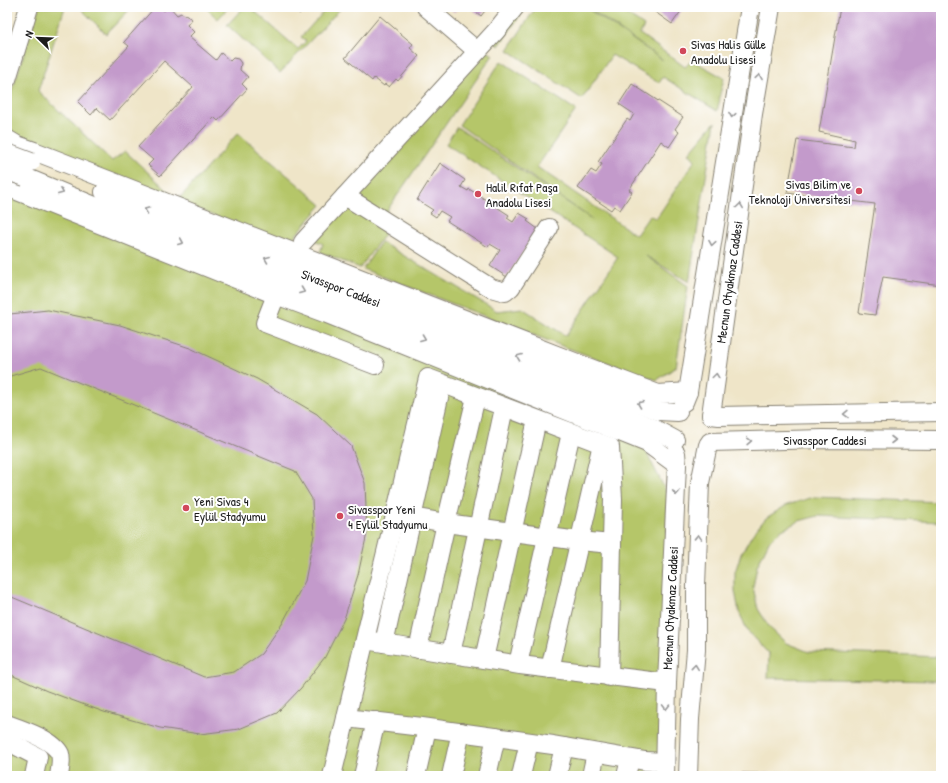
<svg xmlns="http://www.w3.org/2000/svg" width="948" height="783" viewBox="0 0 948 783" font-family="'Patrick Hand',sans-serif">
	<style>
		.green { fill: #b5c669; stroke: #687142 }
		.building { fill: #c39acb }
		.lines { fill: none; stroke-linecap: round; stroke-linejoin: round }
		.minor-casing { stroke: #868072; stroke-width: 20 }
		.minor { stroke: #fff; stroke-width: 18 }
		.minor-bridge-casing { stroke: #868072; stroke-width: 20; stroke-linecap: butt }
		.minor-bridge { stroke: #fff; stroke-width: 18 }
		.oneway { stroke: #999 }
		.poi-dot { fill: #d1495b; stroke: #fff; stroke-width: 1.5 }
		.labels { text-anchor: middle; stroke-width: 4; stroke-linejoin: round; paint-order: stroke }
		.poi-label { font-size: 13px; fill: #1c1c1c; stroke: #fff; text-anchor: start }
		.street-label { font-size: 13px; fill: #1c1c1c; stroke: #fff }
	</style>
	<rect width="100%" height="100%" fill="#fff"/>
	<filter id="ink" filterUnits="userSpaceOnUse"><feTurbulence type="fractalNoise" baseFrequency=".025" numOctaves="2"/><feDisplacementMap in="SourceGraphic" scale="8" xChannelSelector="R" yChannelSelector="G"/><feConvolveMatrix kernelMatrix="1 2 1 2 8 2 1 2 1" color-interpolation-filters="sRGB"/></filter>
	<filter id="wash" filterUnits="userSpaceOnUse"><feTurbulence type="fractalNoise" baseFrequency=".012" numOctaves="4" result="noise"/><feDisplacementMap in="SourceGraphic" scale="16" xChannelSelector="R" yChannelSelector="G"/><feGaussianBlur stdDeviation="0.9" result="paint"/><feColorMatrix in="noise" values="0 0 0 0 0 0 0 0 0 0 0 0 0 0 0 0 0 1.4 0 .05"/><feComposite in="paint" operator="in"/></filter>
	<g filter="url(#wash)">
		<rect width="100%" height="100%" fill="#efe5c8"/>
		<g class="green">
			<path d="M39 7H65L38 91 112 161 125 151 169 192 163 197 7 135V106Z"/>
			<path d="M79 7H132L106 34Z"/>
			<path d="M205 7H229L218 19Z"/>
			<path d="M244 7H250L298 49 306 41 301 37 328 7H342L280 73 227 25Z"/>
			<path d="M519 7H526L499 46 490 40Z"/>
			<path d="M536 7H585L663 60 587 7H616L644 26 640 34 685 67 692 60 724 78 719 98 720 99 717 111 663 77 659 83 612 55 582 99 508 50Z"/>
			<path d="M484 49 493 55 384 215 352 193Z"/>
			<path d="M501 61 576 110 537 167 636 235 650 215 656 219 695 160 689 153 715 122 689 282 646 256 688 286 676 367 657 380 562 346 363 269 381 242 497 311 522 308 566 336 618 257 446 144 457 127 593 220 459 125Z"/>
			<path d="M238 133 322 205 287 245 177 201Z"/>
			<path d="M20 197 641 442 668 495 659 776H7V202Z"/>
			<path d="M349 203 388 229 360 268 320 252 323 244 315 240Z"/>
			<path d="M814 497 941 502V522L818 516 799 521 782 530 769 541 757 566 753 587 758 609 770 628 786 643 809 652 941 657V681L768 678 769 654 748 632 739 612 735 591V572L741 554 752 535 766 518 787 505Z"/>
		</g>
		<g id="blocks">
			<g class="building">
				<path d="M155 7H160L164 11 168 7H170L177 15 181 13 185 15 192 19 187 25 194 32 189 37 216 60 221 53 230 61 233 58 238 59 241 63 240 70 248 77 242 84 247 89 218 121 214 117 160 176 148 165 153 160 138 147 193 87 164 61 110 120 97 108 91 115 78 102 129 46 124 42Z"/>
				<path d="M292 7H306L300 14Z"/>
				<path d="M449 7H459L454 12Z"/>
				<path d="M472 7H488L481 16 471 8Z"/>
				<path d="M648 7H684L672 24Z"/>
				<path d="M840 7H941V285L883 277 875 315 859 313 875 204 787 193 797 140 854 147 855 140 819 132Z"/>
				<path d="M380 16 413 44 410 48 419 56 398 81 396 79 389 87 385 84 384 86 374 78 372 81 345 58Z"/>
				<path d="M632 84 683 117 675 129 679 132 669 147 661 141 629 190 632 192 620 210 614 206 611 210 578 188 591 170 596 173 602 164 598 162 627 119 630 121 634 114 619 104Z"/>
				<path d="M440 163 465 180 461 187 468 191 469 189 509 215 507 218 513 222 519 213 529 219 527 221 538 229 507 277 490 266 500 250 490 244 488 247 447 221 450 217 440 211 436 217 430 213 433 210 417 200Z"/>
				<path d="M48 310 120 325 190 348 257 379 317 414 351 446 365 483 367 533 358 575 344 619 325 657 301 688 277 713 239 729 200 734 160 728 104 712 47 691 7 673V595L204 677 234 672 261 654 282 624 305 581 314 535 312 499 295 471 41 367 7 377V315L10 314Z"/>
				<path d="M742 773 825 774V776H742Z"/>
			</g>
		</g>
	</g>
	<g filter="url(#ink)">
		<use href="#blocks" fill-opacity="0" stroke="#868072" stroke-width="1"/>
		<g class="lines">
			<g class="minor-casing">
				<g id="minor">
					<path d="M426 7 477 51"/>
					<path d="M7 79 29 7"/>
					<path d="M7 139 17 145 34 151 577 363 658 394 688 392"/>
					<path d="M25 177 270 279 615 412 651 427 675 440"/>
					<path d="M7 187 276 295 327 314 647 443 677 465"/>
					<path d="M104 192 278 264 659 411 678 412"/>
					<path d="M345 196 491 288 505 292 511 287 549 228"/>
					<path d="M303 242 496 31 515 7"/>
					<path d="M276 295 265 323 375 365"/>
					<path d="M684 402 688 392 750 7"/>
					<path d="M711 415 753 114 771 7"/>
					<path d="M711 415 719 416 941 412"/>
					<path d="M710 442 823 439 941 440"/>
					<path d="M412 517 446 523 579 541 612 544"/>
					<path d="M365 640 520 665 667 683"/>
					<path d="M384 643 442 384"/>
					<path d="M418 649 446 523 476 397"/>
					<path d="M451 654 504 408"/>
					<path d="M484 659 537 420"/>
					<path d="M518 664 571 433"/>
					<path d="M550 669 602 444"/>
					<path d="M346 718 422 727 553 745 645 761 665 762"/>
					<path d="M7 724C21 729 54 740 60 754 62 760 60 770 59 776"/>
					<path d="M7 741 38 757 34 776"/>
					<path d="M332 776 428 378 610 447 613 499 609 677"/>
					<path d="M363 776 376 721"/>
					<path d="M416 776 427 728"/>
					<path d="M451 776 461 732"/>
					<path d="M487 776 496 737"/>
					<path d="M521 776 529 742"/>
					<path d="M557 776 564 747"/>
					<path d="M591 776 596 753"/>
					<path d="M626 776 630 759"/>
					<path d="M665 776 667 683 677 465 676 453"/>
					<path d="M688 776 690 719 696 650V586L700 483 708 445"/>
				</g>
			</g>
			<use href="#minor" class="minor"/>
			<g class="minor-bridge-casing">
				<g id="minor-bridge">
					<path d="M7 153 31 162"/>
					<path d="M7 171 25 177"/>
				</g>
			</g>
			<use href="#minor-bridge" class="minor-bridge"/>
		</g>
		<defs><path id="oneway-chevron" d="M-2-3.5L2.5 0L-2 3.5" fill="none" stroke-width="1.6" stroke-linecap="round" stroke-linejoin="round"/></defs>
		<g class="oneway">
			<use href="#oneway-chevron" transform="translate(759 77) rotate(-81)"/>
			<use href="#oneway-chevron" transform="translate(732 115) rotate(99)"/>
			<use href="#oneway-chevron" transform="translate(61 192) rotate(23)"/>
			<use href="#oneway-chevron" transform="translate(740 206) rotate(-82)"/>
			<use href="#oneway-chevron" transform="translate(147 210) rotate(-158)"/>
			<use href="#oneway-chevron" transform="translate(181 242) rotate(23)"/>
			<use href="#oneway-chevron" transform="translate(712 243) rotate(99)"/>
			<use href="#oneway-chevron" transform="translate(267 259) rotate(-158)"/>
			<use href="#oneway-chevron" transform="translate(302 291) rotate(21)"/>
			<use href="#oneway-chevron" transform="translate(423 338) rotate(21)"/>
			<use href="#oneway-chevron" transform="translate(519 357) rotate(-159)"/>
			<use href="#oneway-chevron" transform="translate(716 376) rotate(-82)"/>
			<use href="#oneway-chevron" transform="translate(640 404) rotate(-159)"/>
			<use href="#oneway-chevron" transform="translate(846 414) rotate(179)"/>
			<use href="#oneway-chevron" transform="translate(893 440)"/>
			<use href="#oneway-chevron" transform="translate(749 441) rotate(-1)"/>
			<use href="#oneway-chevron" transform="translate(676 493) rotate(93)"/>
			<use href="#oneway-chevron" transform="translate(698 537) rotate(-88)"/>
			<use href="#oneway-chevron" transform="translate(695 667) rotate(-84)"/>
			<use href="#oneway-chevron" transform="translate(666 707) rotate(91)"/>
		</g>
	</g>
	<g class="poi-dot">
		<circle cx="683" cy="51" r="4"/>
		<circle cx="859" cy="191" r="4"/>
		<circle cx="478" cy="194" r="4"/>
		<circle cx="186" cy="508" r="4"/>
		<circle cx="340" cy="516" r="4"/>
	</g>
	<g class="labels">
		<g class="poi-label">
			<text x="691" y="49">Sivas Halis Gülle<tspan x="691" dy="15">Anadolu Lisesi</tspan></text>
			<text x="851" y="189" text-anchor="end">Sivas Bilim ve<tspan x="851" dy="15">Teknoloji Üniversitesi</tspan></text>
			<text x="486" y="192">Halil Rıfat Paşa<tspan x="486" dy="15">Anadolu Lisesi</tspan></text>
			<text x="194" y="506">Yeni Sivas 4<tspan x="194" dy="15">Eylül Stadyumu</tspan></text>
			<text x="348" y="514">Sivasspor Yeni<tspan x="348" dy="15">4 Eylül Stadyumu</tspan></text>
		</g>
		<g class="street-label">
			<text transform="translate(729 282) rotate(-82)" y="5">Mecnun Otyakmaz Caddesi</text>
			<text transform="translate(341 288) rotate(21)" y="5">Sivasspor Caddesi</text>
			<text x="825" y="445">Sivasspor Caddesi</text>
			<text transform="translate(670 608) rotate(-87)" y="5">Mecnun Otyakmaz Caddesi</text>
		</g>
	</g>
	<rect width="948" height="783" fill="none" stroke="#fff" stroke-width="24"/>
	<g transform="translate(38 38) rotate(293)" stroke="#ffffff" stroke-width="3" paint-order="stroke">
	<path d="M0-3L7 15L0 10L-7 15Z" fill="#1c1c1c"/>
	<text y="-6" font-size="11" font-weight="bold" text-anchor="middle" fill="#1c1c1c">N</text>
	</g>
</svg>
